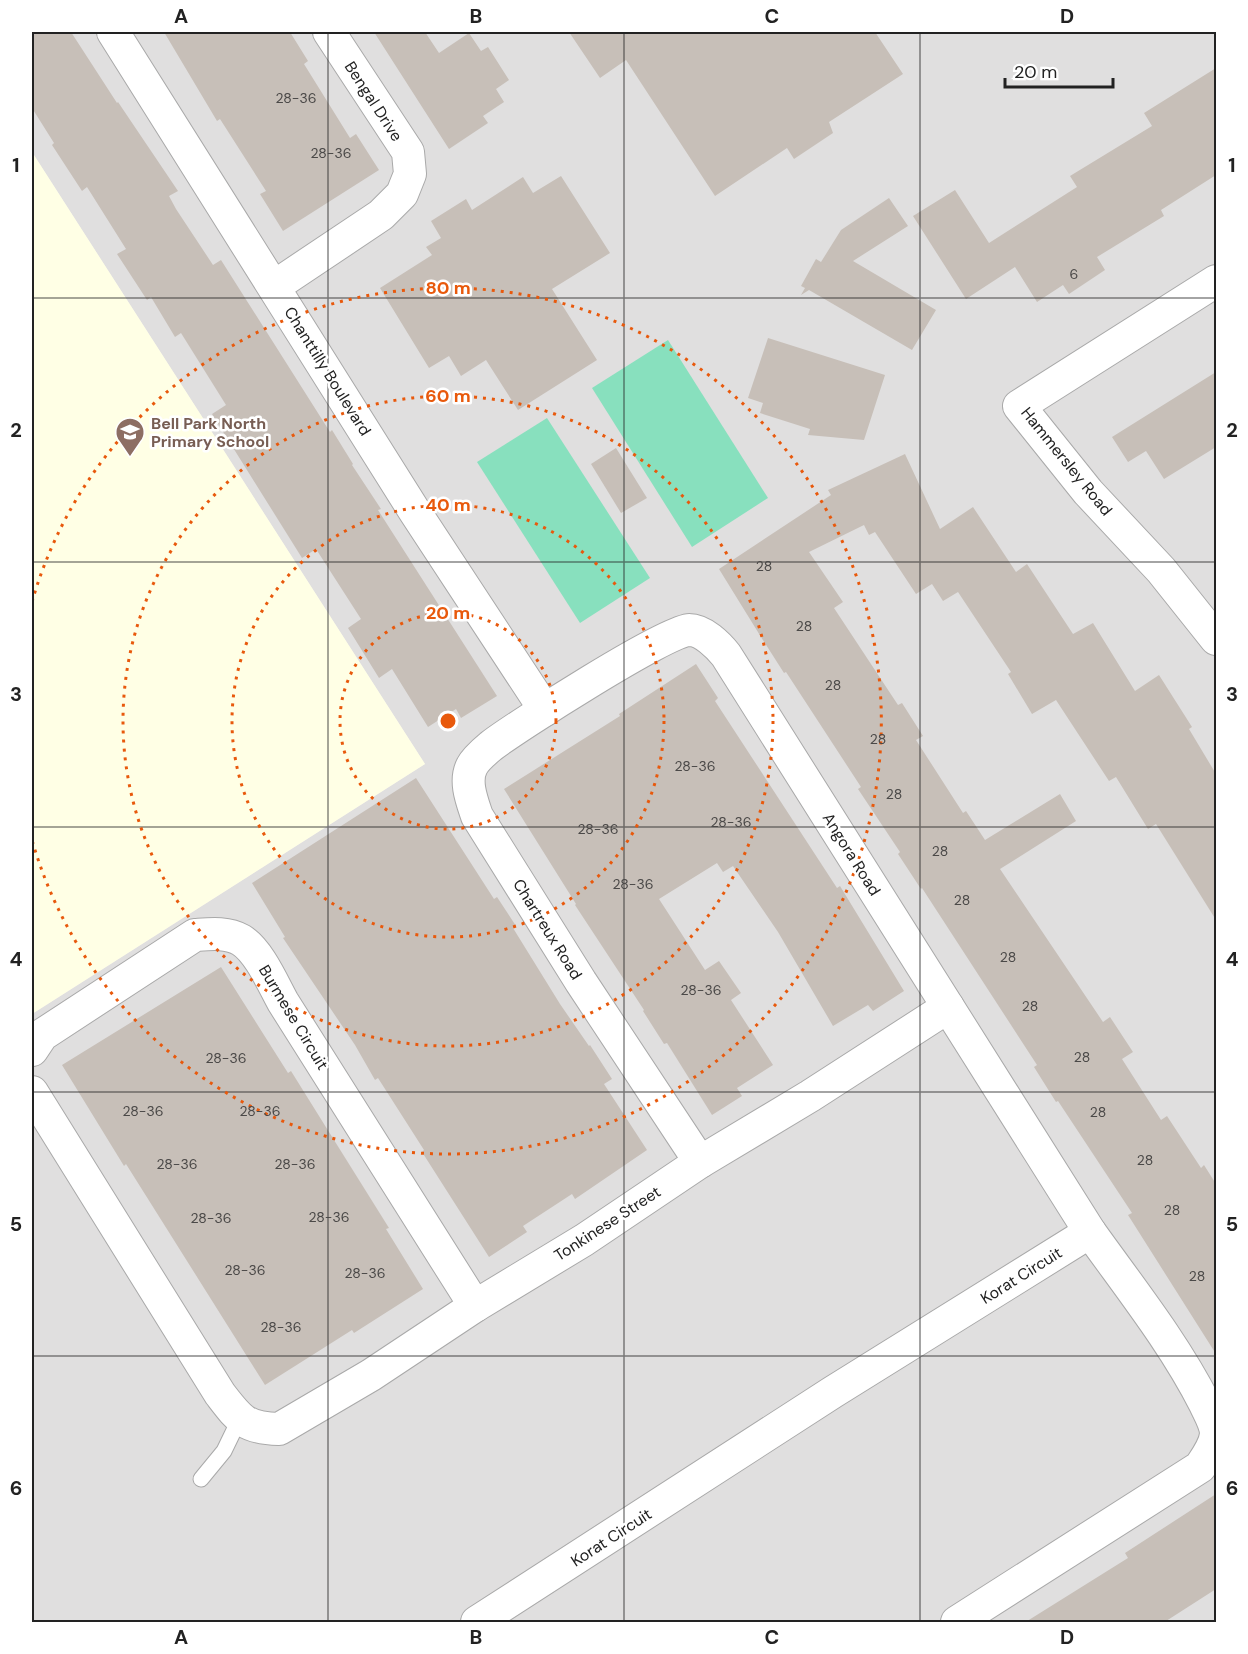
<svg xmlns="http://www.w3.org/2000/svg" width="1248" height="1654" viewBox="0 0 1248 1654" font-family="'DM Sans',sans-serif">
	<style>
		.residential { fill: #e0dfdf }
		.education { fill: #ffffe5 }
		.pitch { fill: #88e0be }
		.building { fill: #c7bfb8 }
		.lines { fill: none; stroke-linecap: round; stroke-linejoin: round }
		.lane-casing { stroke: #a9a9a9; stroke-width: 17 }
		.street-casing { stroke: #a9a9a9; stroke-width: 34 }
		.lane { stroke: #fff; stroke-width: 15 }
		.street { stroke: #fff; stroke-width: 32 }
		.grid { fill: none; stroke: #222; stroke-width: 1.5; stroke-opacity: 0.55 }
		.ring { fill: none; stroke: #e8590c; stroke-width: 3; stroke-dasharray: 3 6 }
		.labels { text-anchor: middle; stroke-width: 5; stroke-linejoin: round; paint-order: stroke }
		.number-label { font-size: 14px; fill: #4b4948 }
		.street-label { font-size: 16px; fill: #222; stroke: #fff }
		.education-label { font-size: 16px; font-weight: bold; fill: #785e54; stroke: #fff; text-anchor: start }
		.centre { fill: #e8590c; stroke: #fff; stroke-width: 3 }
		.ring-label { font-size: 18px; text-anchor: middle; font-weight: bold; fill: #e8590c; stroke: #fff; stroke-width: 5; stroke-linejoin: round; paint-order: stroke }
		.neatline { fill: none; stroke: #222; stroke-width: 2 }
		.grid-label { font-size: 20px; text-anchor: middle; font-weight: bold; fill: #222 }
	</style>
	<rect width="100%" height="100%" fill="#f2efe9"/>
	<path class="residential" d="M32 32H1216V1622H32V1014L425 764 32 152Z"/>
	<path class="education" d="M32 152 425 764 32 1014Z"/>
	<g class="pitch">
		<path d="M668 340 768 498 692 547 592 388Z"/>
		<path d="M547 418 650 578 580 623 477 462Z"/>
	</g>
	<g class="building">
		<path d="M32 32H71L117 103 118 102 178 191 169 196 176 209 213 265 221 260 330 432 332 430 353 464 352 465 381 509 378 510 497 696 461 718 456 709 428 727 392 669 379 678 348 628 361 619 316 549 302 558 212 414 226 405 181 333 175 337 151 297 147 300 117 254 126 249 87 187 82 191 52 145 54 143 32 108Z"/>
		<path d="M164 32H290L308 61 304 64 350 138 356 134 379 170 283 231 260 194 266 191 220 119 217 121Z"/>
		<path d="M374 32H425L439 53 469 33 481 51 488 47 509 80 496 89 504 102 483 116 488 123 449 149Z"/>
		<path d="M569 32H875L903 74 829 122 833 133 794 159 787 148 715 196 626 60 600 78Z"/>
		<path d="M1216 68V175L1161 210 1164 216 1097 257 1105 270 1069 294 1063 285 1037 302 1015 267 966 299 913 216 955 190 989 243 1077 187 1070 176 1152 126 1144 113Z"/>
		<path d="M561 176 610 253 552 289 597 360 518 410 486 360 461 376 449 356 429 368 380 288 432 255 426 247 441 238 431 221 466 199 472 210 523 177 533 193Z"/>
		<path d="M889 198 908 226 853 261 936 310 912 350 809 290 801 295 805 288 801 286 816 259 821 262 841 230Z"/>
		<path d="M768 338 885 375 864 440 808 435 810 429 760 413 763 403 748 398Z"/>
		<path d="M1216 372V447L1164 479 1146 451 1128 462 1112 437Z"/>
		<path d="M616 448 647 498 621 513 591 464Z"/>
		<path d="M905 454 940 529 973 507 1016 572 1027 564 1073 634 1093 623 1135 691 1159 675 1192 727 1189 729 1216 774V920L1156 824 1148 829 1116 777 1109 781 1056 700 1032 714 1008 674 1011 672 958 592 943 601 932 584 916 594 875 532 869 535 864 525 809 552 843 602 834 608 898 705 902 703 923 736 916 740 963 813 966 811 985 840 1060 794 1076 821 1000 869 1103 1022 1110 1017 1133 1052 1122 1059 1161 1120 1167 1116 1201 1168 1204 1165 1216 1184V1354L1128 1215 1132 1213 1058 1101 1056 1102 1034 1067 1037 1065 922 888 921 889 898 854 900 852 858 789 861 787 786 672 784 673 761 637 719 569 831 495 828 490Z"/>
		<path d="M696 664 718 698 715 701 837 888 840 886 904 991 873 1011 868 1005 833 1026 778 932 733 866 723 872 717 863 659 899 705 970 719 961 741 993 731 1000 773 1065 737 1088 742 1096 712 1115 667 1043 664 1044 643 1011 644 1010 575 905 576 904 504 789 620 716 619 714Z"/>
		<path d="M416 778 494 899 497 897 516 926 513 928 560 1004 589 1046 590 1045 612 1079 604 1084 647 1150 575 1199 572 1194 523 1226 527 1232 489 1257 422 1152 424 1150 378 1078 375 1080 355 1045 283 938 285 937 252 883Z"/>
		<path d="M221 967 288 1073 291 1071 324 1124 389 1228 386 1229 423 1289 354 1333 352 1330 265 1385 126 1164 124 1166 62 1065Z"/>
		<path d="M1216 1494V1589L1163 1623H1024L1128 1558 1125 1553Z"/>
	</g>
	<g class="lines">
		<g class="lane-casing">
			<path id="lane" d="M201 1479 224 1451 239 1420"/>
		</g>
		<g class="street-casing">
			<g id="street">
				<path d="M113 32 415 512 545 710"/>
				<path d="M1216 281 1019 406 1088 492 1161 570 1216 639"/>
				<path d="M275 286 381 215 402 194 410 174 408 152 329 32"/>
				<path d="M32 1050 42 1035 195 935C210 934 227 932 241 940 259 951 273 984 283 1002L475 1306"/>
				<path d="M32 1092 220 1394C240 1420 245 1428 279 1429L371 1375 475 1306 584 1240 700 1162 810 1096 948 1007"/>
				<path d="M700 1162 581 982 477 816C472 801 464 781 472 766 475 760 485 751 491 746 514 728 669 629 689 630 703 630 718 645 726 655L1090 1232C1130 1288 1174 1343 1205 1404 1209 1413 1216 1424 1216 1434 1215 1446 1206 1458 1200 1467L957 1622"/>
				<path d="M477 1622 833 1392 1090 1232"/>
			</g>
		</g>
		<use href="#lane" class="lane"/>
		<use href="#street" class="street"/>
	</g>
	<path class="grid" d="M328 32V1622M624 32V1622M920 32V1622M32 298H1216M32 562H1216M32 827H1216M32 1092H1216M32 1356H1216"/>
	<g class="ring">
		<circle cx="448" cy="721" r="108"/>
		<circle cx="448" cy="721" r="216"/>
		<circle cx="448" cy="721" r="325"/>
		<path d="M32 602A433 433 0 1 1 32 840"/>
	</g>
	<defs>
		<g id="school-pin" transform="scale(1.5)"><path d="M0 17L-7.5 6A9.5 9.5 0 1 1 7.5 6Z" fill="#8d6e63" stroke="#fff"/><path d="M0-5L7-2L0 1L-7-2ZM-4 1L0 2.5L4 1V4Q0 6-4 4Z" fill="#fff"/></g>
	</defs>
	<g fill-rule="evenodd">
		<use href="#school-pin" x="130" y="432"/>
	</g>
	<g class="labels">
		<g class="number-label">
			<text x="296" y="103">28-36</text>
			<text x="331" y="158">28-36</text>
			<text x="1074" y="279">6</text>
			<text x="764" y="571">28</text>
			<text x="804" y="631">28</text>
			<text x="833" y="690">28</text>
			<text x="878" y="744">28</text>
			<text x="695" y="771">28-36</text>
			<text x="894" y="799">28</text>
			<text x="731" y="827">28-36</text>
			<text x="598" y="834">28-36</text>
			<text x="940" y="856">28</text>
			<text x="633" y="889">28-36</text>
			<text x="962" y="905">28</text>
			<text x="1008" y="962">28</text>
			<text x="701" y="995">28-36</text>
			<text x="1030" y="1011">28</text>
			<text x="1082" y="1062">28</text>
			<text x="226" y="1063">28-36</text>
			<text x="143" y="1116">28-36</text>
			<text x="260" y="1116">28-36</text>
			<text x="1098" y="1117">28</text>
			<text x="1145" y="1165">28</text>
			<text x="177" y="1169">28-36</text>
			<text x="295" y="1169">28-36</text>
			<text x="1172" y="1215">28</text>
			<text x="329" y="1222">28-36</text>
			<text x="211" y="1223">28-36</text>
			<text x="245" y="1275">28-36</text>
			<text x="365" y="1278">28-36</text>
			<text x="1197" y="1281">28</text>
			<text x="281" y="1332">28-36</text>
		</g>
		<g class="street-label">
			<text transform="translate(374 101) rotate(57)" y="6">Bengal Drive</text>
			<text transform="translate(328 371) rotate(58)" y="6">Chanttilly Boulevard</text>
			<text transform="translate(1067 461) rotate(51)" y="6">Hammersley Road</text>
			<text transform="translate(852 854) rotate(58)" y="6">Angora Road</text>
			<text transform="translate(548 929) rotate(58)" y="6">Chartreux Road</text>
			<text transform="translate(294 1017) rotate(59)" y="6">Burmese Circuit</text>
			<text transform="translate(607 1223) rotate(-33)" y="6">Tonkinese Street</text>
			<text transform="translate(1021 1275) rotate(-32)" y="6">Korat Circuit</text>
			<text transform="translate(611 1537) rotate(-33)" y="6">Korat Circuit</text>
		</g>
		<g class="education-label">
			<text x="151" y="429">Bell Park North<tspan x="151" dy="18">Primary School</tspan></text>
		</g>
	</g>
	<circle cx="448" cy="721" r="9" class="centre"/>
	<g class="ring-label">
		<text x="448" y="294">80 m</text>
		<text x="448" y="402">60 m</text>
		<text x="448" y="511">40 m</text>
		<text x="448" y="619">20 m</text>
	</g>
	<rect width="1248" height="1654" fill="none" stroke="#ffffff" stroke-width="66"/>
	<path d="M1005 78v9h108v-9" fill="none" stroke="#222222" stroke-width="3"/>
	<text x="1014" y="78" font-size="18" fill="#222222" stroke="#ffffff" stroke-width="4.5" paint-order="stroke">20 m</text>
	<rect x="33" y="33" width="1182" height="1588" class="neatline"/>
	<g class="grid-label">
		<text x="181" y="23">A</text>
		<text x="476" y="23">B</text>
		<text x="772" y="23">C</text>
		<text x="1067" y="23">D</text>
		<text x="16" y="172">1</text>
		<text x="1232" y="172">1</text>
		<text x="16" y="437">2</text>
		<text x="1232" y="437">2</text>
		<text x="16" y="701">3</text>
		<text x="1232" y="701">3</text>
		<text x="16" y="966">4</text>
		<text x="1232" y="966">4</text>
		<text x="16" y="1231">5</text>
		<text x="1232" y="1231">5</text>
		<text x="16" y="1495">6</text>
		<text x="1232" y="1495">6</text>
		<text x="181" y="1644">A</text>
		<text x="476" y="1644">B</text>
		<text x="772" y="1644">C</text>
		<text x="1067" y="1644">D</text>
	</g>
</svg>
